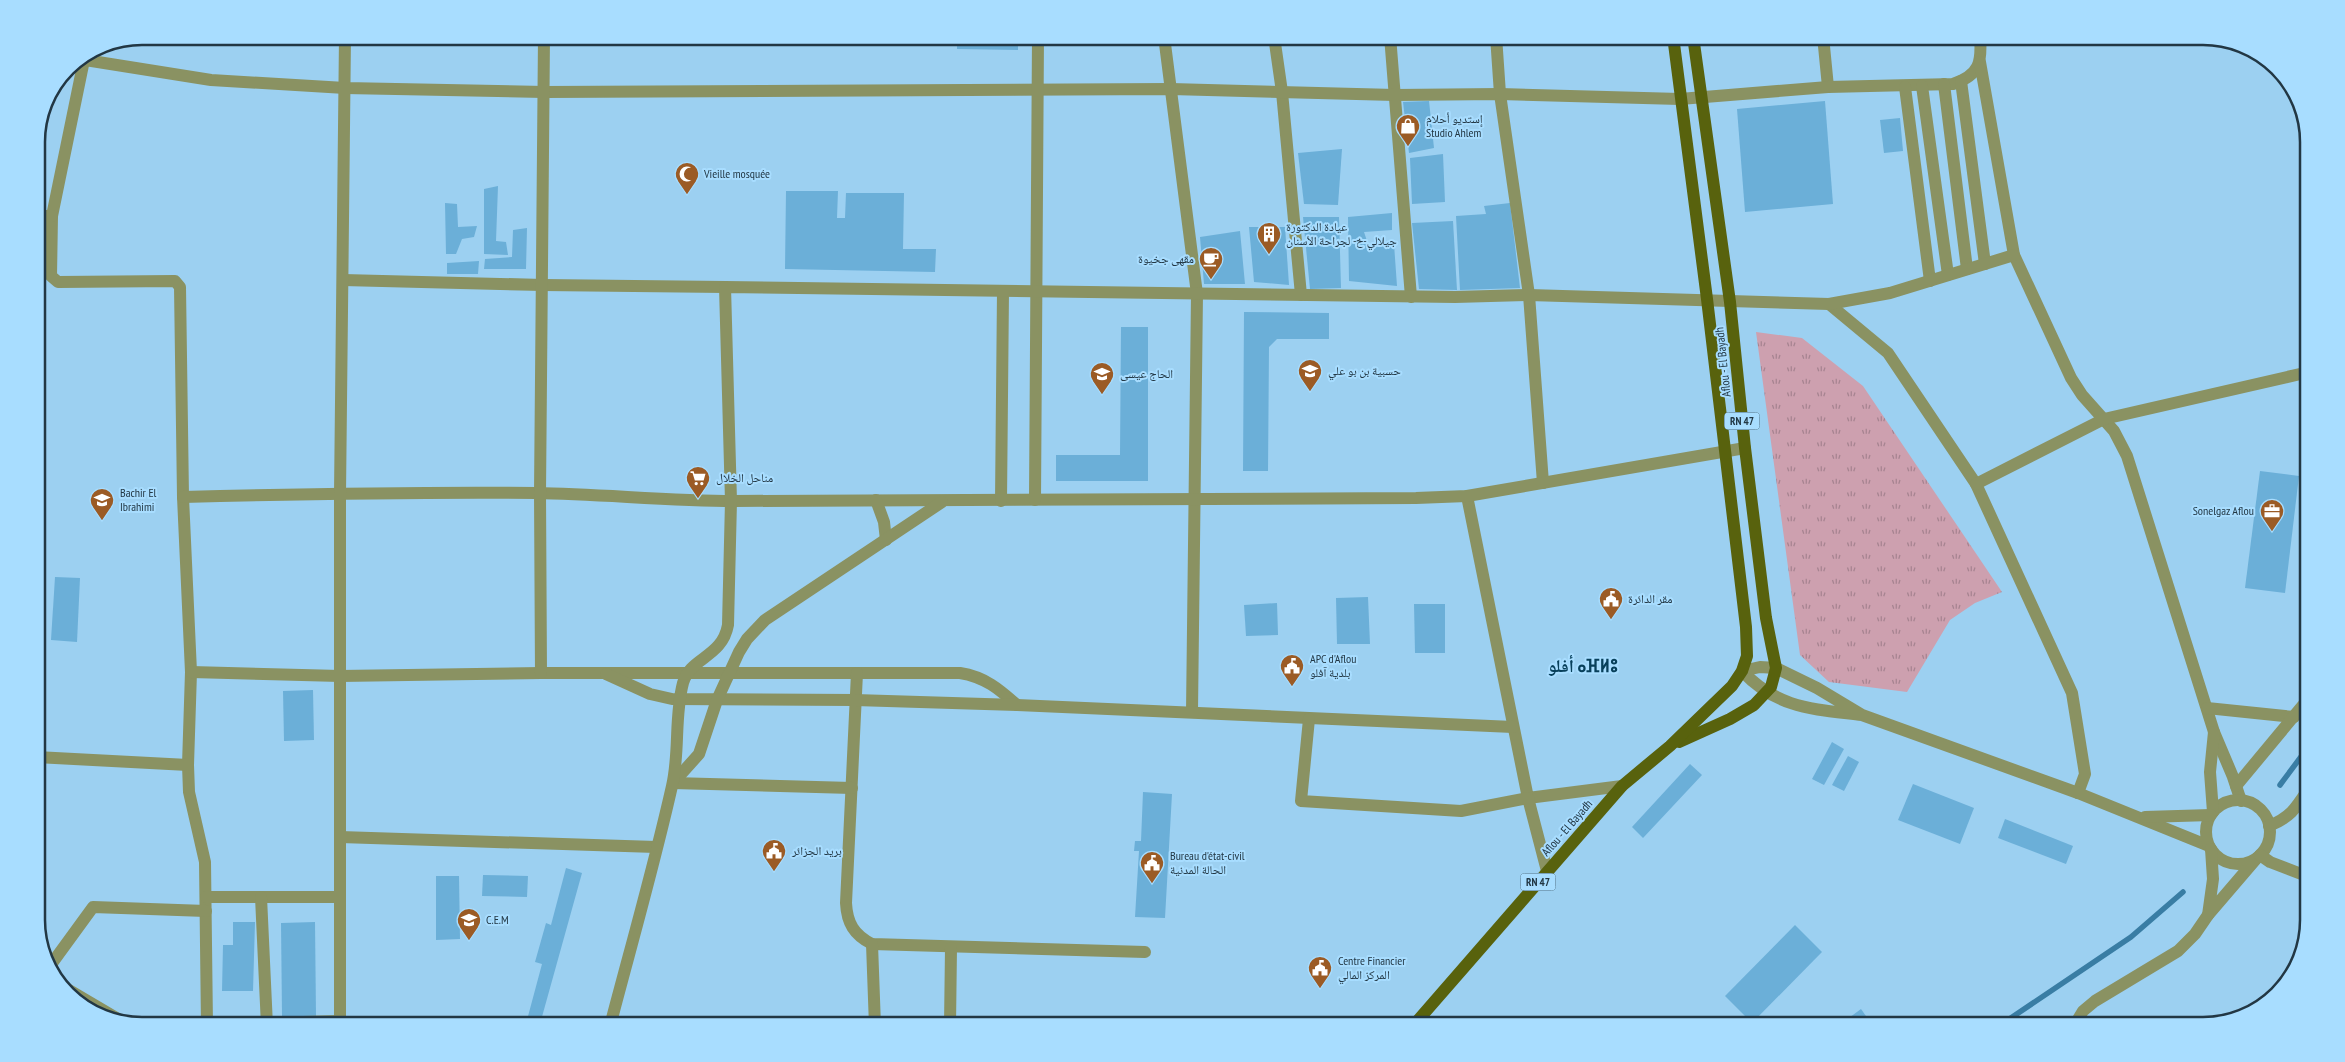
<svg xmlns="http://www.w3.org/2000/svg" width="2345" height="1062" viewBox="0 0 2345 1062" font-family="'PT Sans Narrow','Noto Naskh Arabic','Noto Sans Tifinagh',sans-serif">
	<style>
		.grass { fill: url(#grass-tufts) }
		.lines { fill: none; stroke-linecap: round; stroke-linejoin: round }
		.stream { stroke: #397da4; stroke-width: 5.5 }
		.building { fill: #6bafd8 }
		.minor { stroke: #8a9262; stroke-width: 12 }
		.major { stroke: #58620d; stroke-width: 12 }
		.labels { text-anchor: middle; stroke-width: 4; stroke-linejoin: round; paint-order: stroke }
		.shield { fill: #a8ddff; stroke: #4a697c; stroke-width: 1 }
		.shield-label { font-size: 11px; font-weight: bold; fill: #223744 }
		.poi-label { font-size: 12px; fill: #223744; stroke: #a8ddff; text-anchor: start }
		.street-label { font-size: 12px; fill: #223744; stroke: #a8ddff }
		.district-label { font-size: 18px; font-weight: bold; fill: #08405b; stroke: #a8ddff }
		.rim { fill: none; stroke: #223744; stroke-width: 2.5 }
	</style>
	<defs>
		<pattern id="grass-tufts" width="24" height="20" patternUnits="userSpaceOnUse" patternTransform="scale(1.25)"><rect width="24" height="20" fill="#cda0af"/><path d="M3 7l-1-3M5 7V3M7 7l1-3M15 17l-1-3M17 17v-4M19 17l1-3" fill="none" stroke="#a68390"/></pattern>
	</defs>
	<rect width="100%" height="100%" fill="#9cd0f1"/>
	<path class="grass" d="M1756 332 1802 338 1863 386 2002 592 1975 603 1950 620 1907 692 1829 682 1800 655Z"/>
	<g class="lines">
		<g class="stream">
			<path d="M2280 785 2309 746"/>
			<path d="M1999 1026 2131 937 2183 892"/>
		</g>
	</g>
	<g class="building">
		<path d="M957 36H1018V50L957 49Z"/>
		<path d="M1429 101 1434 148 1409 153 1403 102Z"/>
		<path d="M1825 101 1833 204 1745 212 1737 109Z"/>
		<path d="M1900 118 1903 151 1884 153 1880 120Z"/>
		<path d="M1342 149 1338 205 1304 204 1298 153Z"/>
		<path d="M1443 154 1445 202 1412 204 1410 158Z"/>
		<path d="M498 186 496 241 506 242 508 255 484 254V189Z"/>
		<path d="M786 191H838L837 218H845L846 193H904L903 249H936L935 272 785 269Z"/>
		<path d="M445 203 457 204 458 227 477 226 474 237 462 239 456 254H446Z"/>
		<path d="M1510 203 1520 288 1460 290 1456 216 1486 214 1484 206Z"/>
		<path d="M1392 213V230L1364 232 1368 244H1394L1397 286 1349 281 1348 217Z"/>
		<path d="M1303 217H1339L1341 288 1310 289Z"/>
		<path d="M1453 221 1457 290 1419 289 1412 223Z"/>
		<path d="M1249 227H1285L1289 285 1254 282Z"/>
		<path d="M527 228 526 269H484L485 259 512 257 513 230Z"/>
		<path d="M1240 231 1245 284H1204L1200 237Z"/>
		<path d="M479 261 478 274H447V263Z"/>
		<path d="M1244 312 1329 313V339H1277L1269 347 1268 471H1243Z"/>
		<path d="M1121 327H1148V481H1056V455H1120Z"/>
		<path d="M2260 471 2299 476 2285 593 2245 588Z"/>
		<path d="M55 577 80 578 77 642 51 640Z"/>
		<path d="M1368 597 1370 644H1337L1336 598Z"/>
		<path d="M1277 603 1278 635 1246 636 1244 605Z"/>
		<path d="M1414 604H1445V653H1415Z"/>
		<path d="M313 690 314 740 284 741 283 691Z"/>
		<path d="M1832 742 1844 749 1824 785 1812 779Z"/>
		<path d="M1848 756 1859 762 1844 791 1832 785Z"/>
		<path d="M1690 764 1702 775 1643 838 1632 827Z"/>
		<path d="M1913 784 1974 808 1960 844 1898 820Z"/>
		<path d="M1143 792 1172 794 1165 918 1135 917 1139 851H1134L1135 841H1141Z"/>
		<path d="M2005 819 2073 846 2066 864 1998 838Z"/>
		<path d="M566 868 582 873 540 1024 527 1020 542 964 535 962 546 923 551 925Z"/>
		<path d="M483 875 528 876 527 897 482 896Z"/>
		<path d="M436 876H459L460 939 436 940Z"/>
		<path d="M233 922H255L253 991H222L223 945H233Z"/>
		<path d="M315 922 316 1016H282L281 923Z"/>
		<path d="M1795 925 1822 952 1752 1023 1725 996Z"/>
		<path d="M1861 1009 1873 1026H1838Z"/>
		<rect x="226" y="1017" width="31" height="9"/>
	</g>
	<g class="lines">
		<g class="minor">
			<path d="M1164 36 1197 294 1192 712"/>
			<path d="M1274 36 1282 92 1301 295"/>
			<path d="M1390 36 1411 297"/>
			<path d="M1496 36 1500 94 1529 295 1543 483"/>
			<path d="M1823 36 1828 87"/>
			<path d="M79 59 211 80 345 88 544 92 1171 89 1395 95 1500 94 1680 99 1828 87 1953 84C1980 75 1982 62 1980 36"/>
			<path d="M84 60 52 216 51 276 58 282 175 281 180 287 183 497 191 672 188 765 189 792 205 862 207 1026"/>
			<path d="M1980 62 2014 255 2071 378 2082 395 2114 431 2127 456 2214 732 2233 777 2241 801"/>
			<path d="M1961 81 1985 264"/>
			<path d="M1944 84 1967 269"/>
			<path d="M1922 86 1948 275"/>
			<path d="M1905 87 1930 281"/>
			<path d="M36 216H52"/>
			<path d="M343 280 543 285 725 287"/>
			<path d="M1829 304 1888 353 1976 484 2072 693 2085 774 2078 793"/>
			<path d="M1976 484 2104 419 2309 372"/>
			<path d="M1467 496 1528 798 1622 786"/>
			<path d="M183 497C301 494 419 492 536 493 602 494 668 501 734 501 962 502 1189 500 1416 498L1467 496 1745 448"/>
			<path d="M876 500 884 522 886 540"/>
			<path d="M1035 500 1038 36"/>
			<path d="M1001 501 1003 291"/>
			<path d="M191 672 340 676 541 673H960C985 677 999 689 1017 705"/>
			<path d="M541 673 540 493 544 36"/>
			<path d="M857 673 846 903C847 923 854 935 872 944L1145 952"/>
			<path d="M606 674 650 694 672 699 855 700 1017 705 1513 727"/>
			<path d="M2207 708 2294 717"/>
			<path d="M1862 715C1813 709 1778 709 1742 671L1760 667 1776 668 1817 688 1862 715 2078 793 2209 846"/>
			<path d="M1309 719 1301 801 1461 811 1528 798 1547 871"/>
			<path d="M36 757 188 765"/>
			<path d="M673 783 699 754 717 700 739 652 747 639 765 620 942 502"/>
			<path d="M673 783 852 788"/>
			<path d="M2236 786 2309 698"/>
			<circle cx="2238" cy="832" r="32"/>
			<path d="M2213 812 2210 772 2214 732"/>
			<path d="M2145 817 2211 815"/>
			<path d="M2269 826C2291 817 2296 808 2309 788"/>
			<path d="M340 837 656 847"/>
			<path d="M2211 849 2213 879 2208 915 2256 859"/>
			<path d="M2260 855 2270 862 2309 877"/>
			<path d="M206 897H340"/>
			<path d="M261 897 267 1026"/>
			<path d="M872 944 875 1026"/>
			<path d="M50 966 93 907 206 911"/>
			<path d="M67 989 123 1022"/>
			<path d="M267 1023 340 1021"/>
			<path d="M340 1026V494L345 36"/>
			<path d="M610 1026C631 946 654 866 672 786 680 752 674 717 683 683 690 657 722 658 728 625L731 501 725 287 1455 297 1529 295 1829 304 1890 293 2014 255"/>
			<path d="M950 1026 951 948"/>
			<path d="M2074 1026 2083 1011 2095 1001 2178 951 2195 934 2208 915"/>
		</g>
		<g class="major">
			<path d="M1679 742 1730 719 1754 705 1771 687 1776 668 1766 618 1745 448 1730 302 1693 36"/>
			<path d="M1413 1026 1622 786 1670 746 1732 686 1742 671 1747 656 1746 627 1707 299 1673 36"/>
		</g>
	</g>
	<defs>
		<g id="shop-pin" transform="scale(1.25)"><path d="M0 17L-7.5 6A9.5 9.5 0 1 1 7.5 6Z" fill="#9b5b25" stroke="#a8ddff"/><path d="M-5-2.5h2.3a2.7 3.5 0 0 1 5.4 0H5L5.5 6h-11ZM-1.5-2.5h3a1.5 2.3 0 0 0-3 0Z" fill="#fff"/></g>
		<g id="mosque-pin" transform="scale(1.25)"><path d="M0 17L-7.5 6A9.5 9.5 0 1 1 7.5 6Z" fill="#9b5b25" stroke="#a8ddff"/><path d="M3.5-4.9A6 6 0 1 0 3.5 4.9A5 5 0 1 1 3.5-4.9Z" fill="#fff"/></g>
		<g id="building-pin" transform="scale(1.25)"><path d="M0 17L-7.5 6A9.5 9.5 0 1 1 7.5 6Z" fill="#9b5b25" stroke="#a8ddff"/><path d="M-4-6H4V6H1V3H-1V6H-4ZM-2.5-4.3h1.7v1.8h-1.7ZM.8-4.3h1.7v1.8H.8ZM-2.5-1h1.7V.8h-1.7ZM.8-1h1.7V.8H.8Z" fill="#fff"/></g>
		<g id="cafe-pin" transform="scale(1.25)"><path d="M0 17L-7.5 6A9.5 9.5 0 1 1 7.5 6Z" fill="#9b5b25" stroke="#a8ddff"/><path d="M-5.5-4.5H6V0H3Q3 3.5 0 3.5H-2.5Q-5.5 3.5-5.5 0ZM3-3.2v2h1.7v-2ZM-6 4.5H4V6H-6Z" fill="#fff"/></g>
		<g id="school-pin" transform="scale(1.25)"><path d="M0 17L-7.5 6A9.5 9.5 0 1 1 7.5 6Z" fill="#9b5b25" stroke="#a8ddff"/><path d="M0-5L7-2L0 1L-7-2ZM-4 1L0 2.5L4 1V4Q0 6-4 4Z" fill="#fff"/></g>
		<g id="supermarket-pin" transform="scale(1.25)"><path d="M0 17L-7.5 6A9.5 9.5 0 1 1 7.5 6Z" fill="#9b5b25" stroke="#a8ddff"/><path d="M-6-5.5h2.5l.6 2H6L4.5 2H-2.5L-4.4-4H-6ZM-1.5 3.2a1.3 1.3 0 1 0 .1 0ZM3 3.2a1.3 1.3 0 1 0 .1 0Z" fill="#fff"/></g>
		<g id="office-pin" transform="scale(1.25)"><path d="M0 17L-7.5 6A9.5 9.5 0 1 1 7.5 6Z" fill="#9b5b25" stroke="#a8ddff"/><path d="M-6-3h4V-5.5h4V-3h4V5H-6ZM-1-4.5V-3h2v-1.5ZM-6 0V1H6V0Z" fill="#fff"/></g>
		<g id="civic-pin" transform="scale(1.25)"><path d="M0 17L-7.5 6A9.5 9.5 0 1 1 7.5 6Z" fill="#9b5b25" stroke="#a8ddff"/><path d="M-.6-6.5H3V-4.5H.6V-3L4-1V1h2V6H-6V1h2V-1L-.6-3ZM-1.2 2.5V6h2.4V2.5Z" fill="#fff"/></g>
	</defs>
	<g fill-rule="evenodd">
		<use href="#shop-pin" x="1408" y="126"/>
		<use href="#mosque-pin" x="687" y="174"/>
		<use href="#building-pin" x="1269" y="234"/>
		<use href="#cafe-pin" x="1211" y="259"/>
		<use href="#school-pin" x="1310" y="371"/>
		<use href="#school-pin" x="1102" y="374"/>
		<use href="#supermarket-pin" x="698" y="478"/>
		<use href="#school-pin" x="102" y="500"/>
		<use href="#office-pin" x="2272" y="511"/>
		<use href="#civic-pin" x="1611" y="599"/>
		<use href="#civic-pin" x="1292" y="666"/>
		<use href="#civic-pin" x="774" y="851"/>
		<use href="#civic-pin" x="1152" y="863"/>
		<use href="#school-pin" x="469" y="920"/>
		<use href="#civic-pin" x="1320" y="968"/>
	</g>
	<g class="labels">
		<g class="shield">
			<rect x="1724.5" y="412.5" width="35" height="17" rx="4"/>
			<rect x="1520.5" y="873.5" width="35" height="17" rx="4"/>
		</g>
		<g class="shield-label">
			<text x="1742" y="425">RN 47</text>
			<text x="1538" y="886">RN 47</text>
		</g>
		<g class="poi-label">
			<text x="1426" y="123">إستديو أحلام<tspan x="1426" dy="14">Studio Ahlem</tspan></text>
			<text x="704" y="178">Vieille mosquée</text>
			<text x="1286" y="231">عيادة الدكتورة<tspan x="1286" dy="14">جيلالي-خ- لجراحة الأسنان</tspan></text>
			<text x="1194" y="263" text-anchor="end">مقهى جخيوة</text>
			<text x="1328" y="375">حسبية بن بو علي</text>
			<text x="1120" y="378">الحاج عيسى</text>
			<text x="716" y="482">مناحل الخلال</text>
			<text x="120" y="497">Bachir El<tspan x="120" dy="14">Ibrahimi</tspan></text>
			<text x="2254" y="515" text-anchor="end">Sonelgaz Aflou</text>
			<text x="1628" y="603">مقر الدائرة</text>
			<text x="1310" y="663">APC d'Aflou<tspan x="1310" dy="14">بلدية آفلو</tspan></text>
			<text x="792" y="855">بريد الجزائر</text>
			<text x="1170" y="860">Bureau d'état-civil<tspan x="1170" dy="14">الحالة المدنية</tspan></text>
			<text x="486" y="924">C.E.M</text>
			<text x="1338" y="965">Centre Financier<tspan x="1338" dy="14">المركز المالي</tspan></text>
		</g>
		<g class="street-label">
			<text transform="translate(1723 362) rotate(-96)" y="4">Aflou - El Bayadh</text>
			<text transform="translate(1567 828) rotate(-49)" y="4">Aflou - El Bayadh</text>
		</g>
		<g class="district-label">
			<text x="1583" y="672">أفلو ⴰⴼⵍⵓ</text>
		</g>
	</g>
	<path d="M0 0H2345V1062H0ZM142 45H2203A97 97 0 0 1 2300 142V920A97 97 0 0 1 2203 1017H142A97 97 0 0 1 45 920V142A97 97 0 0 1 142 45Z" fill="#a8ddff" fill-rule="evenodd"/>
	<path class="rim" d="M142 45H2203A97 97 0 0 1 2300 142V920A97 97 0 0 1 2203 1017H142A97 97 0 0 1 45 920V142A97 97 0 0 1 142 45Z"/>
</svg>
